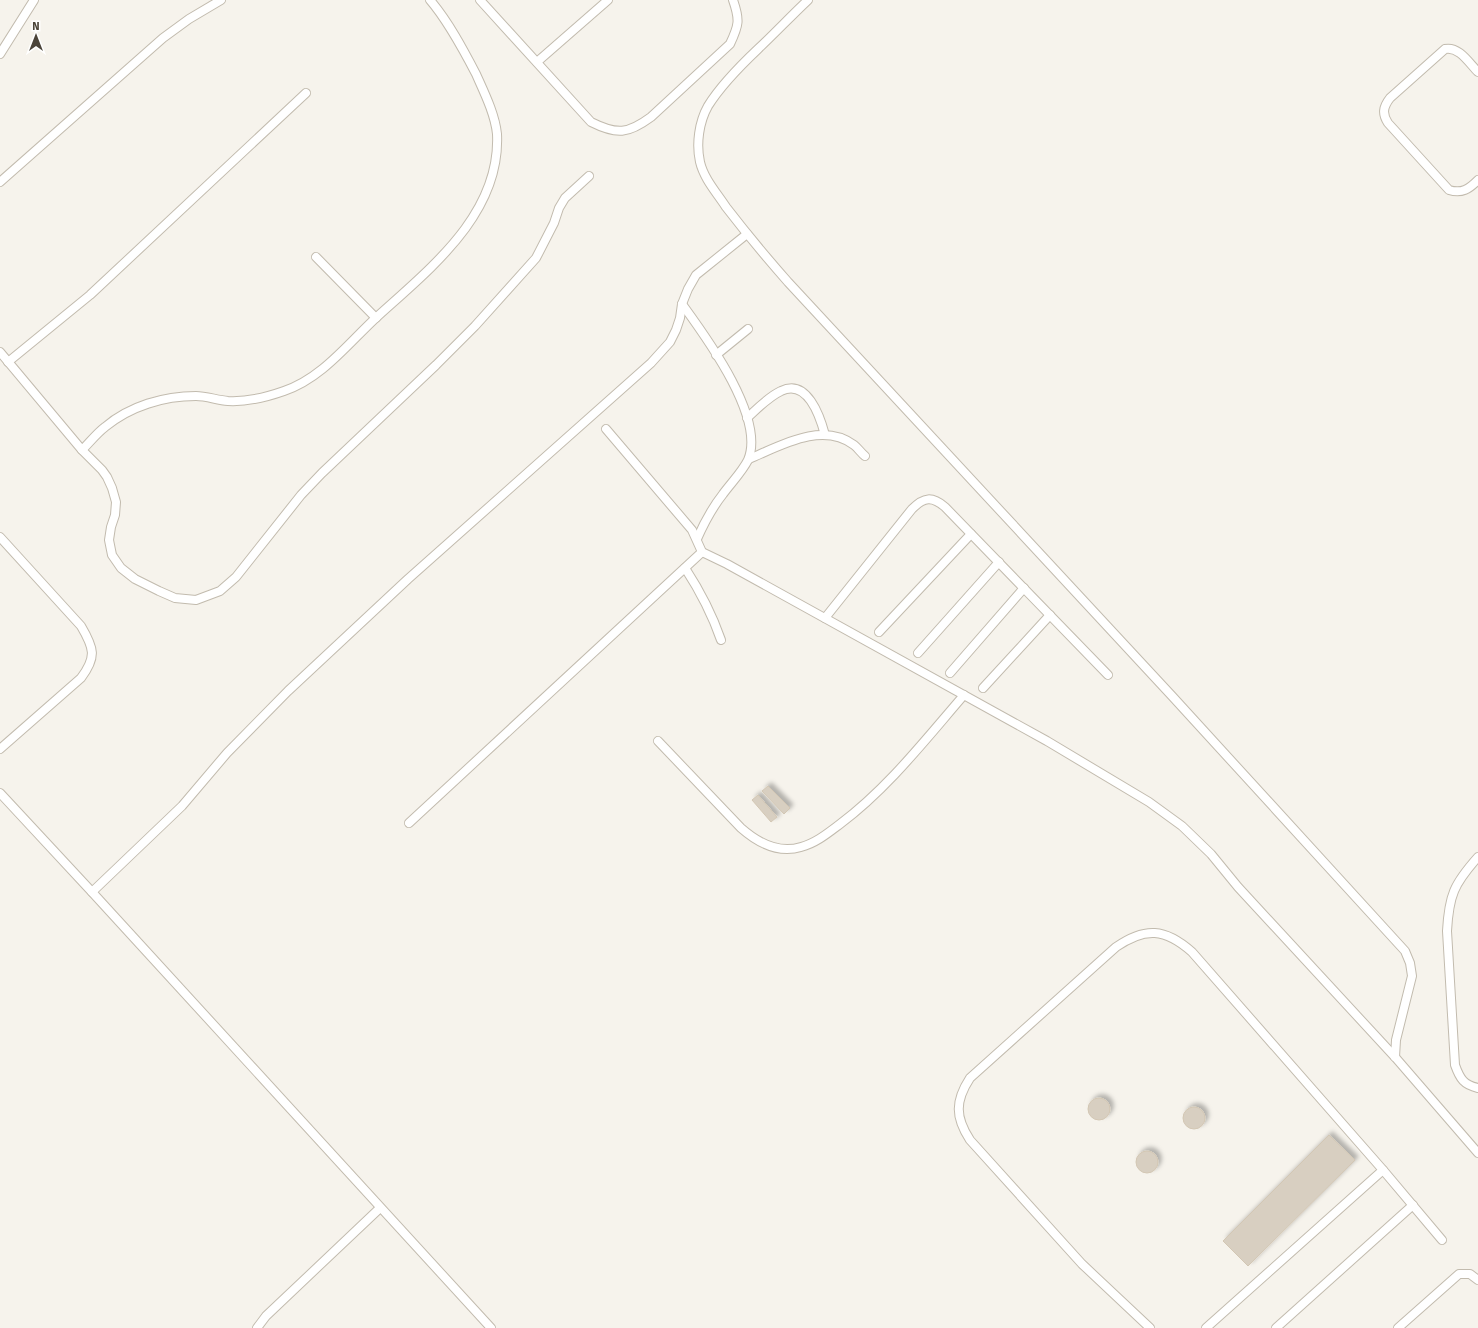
<svg xmlns="http://www.w3.org/2000/svg" width="1478" height="1328" viewBox="0 0 1478 1328" font-family="'Fira Sans',sans-serif">
	<style>
		.building { fill: #d8cfc1; stroke: #d3c7b4; filter: url(#shadow) }
		.lines { fill: none; stroke-linecap: round; stroke-linejoin: round }
		.lane-casing { stroke: #c2bbae; stroke-width: 10 }
		.lane { stroke: #fff; stroke-width: 8 }
	</style>
	<defs>
		<filter id="shadow"><feDropShadow dx="3.5" dy="-3.5" stdDeviation="2" flood-color="#0004"/></filter>
	</defs>
	<rect width="100%" height="100%" fill="#f6f3ec"/>
	<g class="building">
		<path d="M768 786 790 808 784 814 762 791Z"/>
		<path d="M758 795 777 817 771 822 752 800Z"/>
		<circle cx="1099" cy="1109" r="11"/>
		<circle cx="1194" cy="1118" r="11"/>
		<path d="M1329 1135 1355 1160 1248 1266 1223 1241Z"/>
		<circle cx="1147" cy="1162" r="11"/>
	</g>
	<g class="lines">
		<g class="lane-casing">
			<g id="lane">
				<path d="M480 0 591 122C617 135 628 134 651 117L730 44C739 25 740 20 733 0"/>
				<path d="M808 0C791 16 775 33 758 49 740 66 721 85 708 106 699 122 696 144 700 162 704 179 717 193 726 207 746 233 766 257 788 282L1172 696 1405 951 1410 963 1412 976 1396 1040 1395 1057"/>
				<path d="M0 54 34 0"/>
				<path d="M537 62 608 0"/>
				<path d="M1478 72C1469 63 1459 46 1445 49L1390 98C1383 107 1382 114 1388 123L1449 190C1462 194 1469 189 1478 180"/>
				<path d="M0 182 163 38 189 19 221 0"/>
				<path d="M316 257 376 318"/>
				<path d="M682 304C706 337 766 418 748 460 742 472 731 483 723 494 712 508 704 523 697 539"/>
				<path d="M0 352 82 450 102 470 107 477 112 488 116 502 115 515 111 527 109 540 112 555 121 568 135 579 159 591 175 598 196 600 220 591 236 577 301 495 322 473 436 365 475 326 536 258 554 223 559 208 565 198 589 176"/>
				<path d="M716 355 748 329"/>
				<path d="M8 362 90 295 306 93"/>
				<path d="M747 418C757 409 768 397 781 391 807 378 820 416 825 435"/>
				<path d="M606 429 692 530 702 552 727 564 1047 741 1149 802 1182 826 1211 854 1238 887 1395 1057 1478 1153"/>
				<path d="M82 450C90 442 97 433 105 427 130 406 164 396 196 396 206 396 217 400 228 401 246 402 267 397 284 391 323 378 350 341 379 315 432 267 501 213 497 134 495 114 484 92 476 74 463 49 448 21 430 0"/>
				<path d="M749 459C780 446 822 421 854 445 858 448 861 453 865 456"/>
				<path d="M0 537 81 626C94 648 97 657 81 678L0 749"/>
				<path d="M685 568C700 591 712 614 721 640"/>
				<path d="M825 618 912 509C924 497 932 496 945 507L1108 675"/>
				<path d="M879 632 971 534"/>
				<path d="M918 653 999 562"/>
				<path d="M950 673 1024 588"/>
				<path d="M983 688 1050 615"/>
				<path d="M658 741 741 828C758 843 778 854 801 847 816 843 828 833 840 824 888 788 925 740 964 695"/>
				<path d="M0 793 92 892 491 1328"/>
				<path d="M409 823 702 552"/>
				<path d="M1478 857C1454 884 1449 895 1447 931L1455 1065C1460 1079 1464 1085 1478 1088"/>
				<path d="M92 892 182 806 227 753 288 691 408 579 651 363 670 342 676 330 680 318 682 304 688 289 696 275 747 234"/>
				<path d="M257 1328 266 1316 380 1208"/>
				<path d="M1150 1328 1082 1264 970 1140C955 1117 955 1101 970 1078L1116 947C1145 927 1165 928 1192 952L1383 1170 1442 1240"/>
				<path d="M1206 1328 1383 1170"/>
				<path d="M1276 1328 1413 1205"/>
				<path d="M1398 1328 1459 1274H1470L1478 1280"/>
			</g>
		</g>
		<use href="#lane" class="lane"/>
	</g>
	<g transform="translate(36 36)" stroke="#ffffff" stroke-width="3" paint-order="stroke">
	<path d="M0-3L7 15L0 10L-7 15Z" fill="#4b4439"/>
	<text y="-6" font-size="11" font-weight="bold" text-anchor="middle" fill="#4b4439">N</text>
	</g>
</svg>
